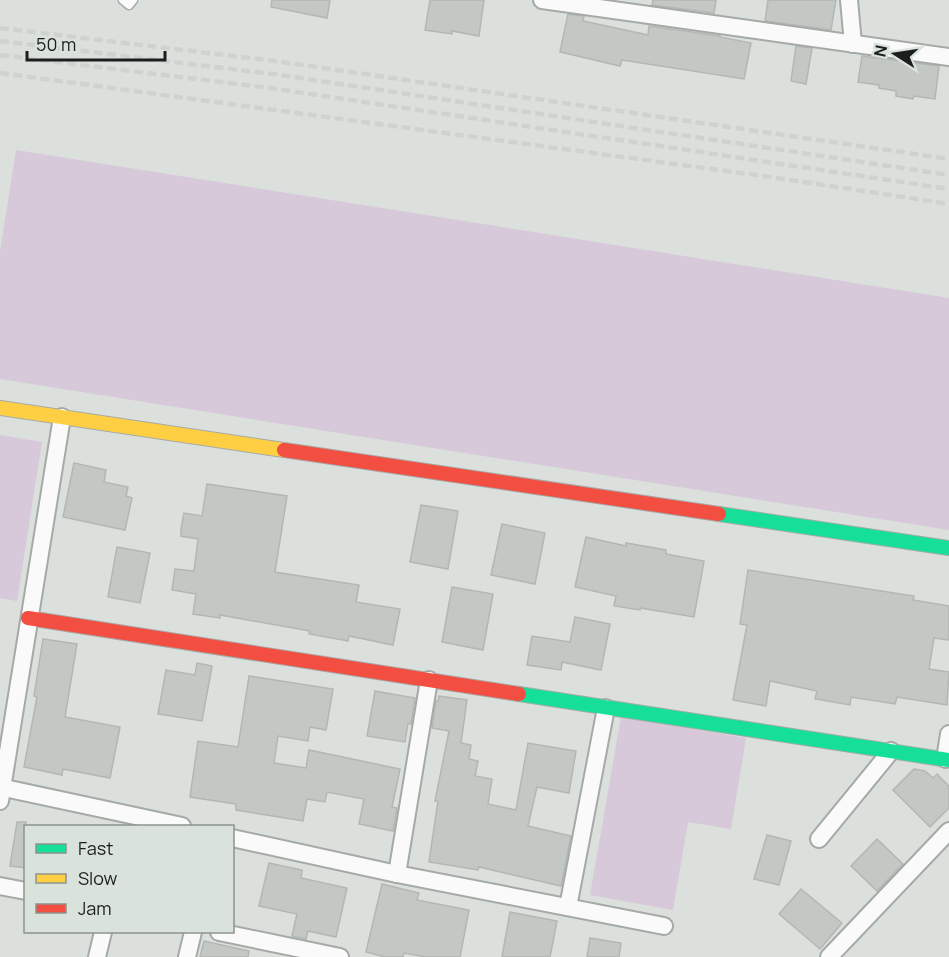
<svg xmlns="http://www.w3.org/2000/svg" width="949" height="957" viewBox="0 0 949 957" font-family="Manrope,sans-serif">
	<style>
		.green { fill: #d7c8da }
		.building { fill: #c4c8c5; stroke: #b3b7b4; stroke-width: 1.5 }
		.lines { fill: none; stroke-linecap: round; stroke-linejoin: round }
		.lane-casing { stroke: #a6aaa7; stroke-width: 11 }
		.street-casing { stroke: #a6aaa7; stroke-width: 20 }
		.fast-casing { stroke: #a6aaa7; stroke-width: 16 }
		.slow-casing { stroke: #a6aaa7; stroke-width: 16 }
		.jam-casing { stroke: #a6aaa7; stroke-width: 16 }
		.lane { stroke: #fafafa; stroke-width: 8 }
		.street { stroke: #fafafa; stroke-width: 16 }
		.fast { stroke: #16e098; stroke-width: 14 }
		.slow { stroke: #ffcf43; stroke-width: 14 }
		.jam { stroke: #f24e42; stroke-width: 14 }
		.rail { stroke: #d0d2d0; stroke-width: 4.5; stroke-dasharray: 9 4.5; stroke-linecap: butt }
	</style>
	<rect width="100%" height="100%" fill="#dbe0dc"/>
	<g class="green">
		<path d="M16 150 949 298V530L0 379V251Z"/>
		<path d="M0 435 42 442 17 601 0 598Z"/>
		<path d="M621 717 746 738 731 829 688 822 673 910 590 895Z"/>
	</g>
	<g class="building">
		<path d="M272 0H330L327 18 271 7Z"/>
		<path d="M430 0H484L479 36 452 31V34L425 30Z"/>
		<path d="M653 0H716L714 13 652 5Z"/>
		<path d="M768 0H836L831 30 765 21Z"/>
		<path d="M568 14 584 16 583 21 648 35 649 26 720 36V37L751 43 744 79 622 60 620 66 560 52Z"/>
		<path d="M796 46 812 48 806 84 791 81Z"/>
		<path d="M862 56 939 66 935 99 914 96 913 99 896 96V91L879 88V85L858 82Z"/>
		<path d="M74 463 106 470 104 482 128 487 126 496 132 498 125 530 63 517Z"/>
		<path d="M207 484 287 496 275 572 359 585 356 602 400 609 393 645 349 636 348 641 309 634 310 631 220 615V618L193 614 196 594 172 590 175 569 194 571 198 539 181 536V529L184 513 202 516Z"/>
		<path d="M421 505 458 511 448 569 410 562Z"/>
		<path d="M502 524 545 533 535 584 491 575Z"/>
		<path d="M586 537 626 546V543L666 550V554L704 561 694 617 640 608V610L614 606 616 596 575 587Z"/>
		<path d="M117 547 150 553 140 603 108 597Z"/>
		<path d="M748 570 914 596 913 600 949 606V640L934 638 929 669 949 672 947 705 897 697 895 704 851 697 850 705 815 699 817 691 770 681 766 706 733 700 747 625 740 624Z"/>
		<path d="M452 587 493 594 483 650 442 642Z"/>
		<path d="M575 617 610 624 601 670 562 662 561 670 527 665 532 636 570 642Z"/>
		<path d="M43 639 77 644 65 717 120 727 110 778 63 769 62 775 24 767 37 697 34 696Z"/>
		<path d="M197 663 212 666 202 721 158 714 166 670 195 675Z"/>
		<path d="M249 676 333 689 326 730 310 727 308 741 278 736 274 763 306 768 309 750 400 769 392 807 397 808 393 831 359 824 364 799 327 792 325 802 307 799 303 821 236 810V804L190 797 198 741 238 747Z"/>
		<path d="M375 691 415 698 411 724 408 723 405 742 367 736Z"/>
		<path d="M439 696 467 700 461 743 471 745 469 759 478 761 475 776 492 779 488 804 516 810 528 743 576 751 569 793 537 787 528 826 571 836 561 886 479 867 478 870 429 862 438 801H435L449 731 432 728 436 701H438Z"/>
		<path d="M914 769 925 771 933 778 937 774 949 786V808L930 827 893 790Z"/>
		<path d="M17 822H26V868L10 866Z"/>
		<path d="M767 835 791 841 779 885 754 879Z"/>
		<path d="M877 839 903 864 877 891 851 866Z"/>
		<path d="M269 863 302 870 301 878 347 888 336 937 308 931 306 939 292 936 297 914 259 906Z"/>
		<path d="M382 884 419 893 417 900 469 910 460 957H426L404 953 403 957H385L366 952Z"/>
		<path d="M801 889 842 923 820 949 779 914Z"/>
		<path d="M510 912 557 921 550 957H502Z"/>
		<path d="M590 938 621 943 619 957H587Z"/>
		<path d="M204 941 249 951 248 957H200Z"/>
	</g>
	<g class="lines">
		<g class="lane-casing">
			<path id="lane" d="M123 0 129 5 133 0"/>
		</g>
		<g class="street-casing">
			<g id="street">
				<path d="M542 0 949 57"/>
				<path d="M849 0 853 44"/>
				<path d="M945 759 949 734"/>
				<path d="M0 787 182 826"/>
				<path d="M0 801 62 417"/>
				<path d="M232 838 397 874 664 926"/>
				<path d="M819 839 891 751"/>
				<path d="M397 874 429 680"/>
				<path d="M0 886 26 891"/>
				<path d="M568 907 606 708"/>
				<path d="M219 932 340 957"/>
				<path d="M97 957 103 932"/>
				<path d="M187 957 193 932"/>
				<path d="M829 957 949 831"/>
			</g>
		</g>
		<g class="fast-casing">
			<g id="fast">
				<path d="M719 514 949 548"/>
				<path d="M519 694 949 760"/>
			</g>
		</g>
		<g class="slow-casing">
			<path id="slow" d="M0 408 284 450"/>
		</g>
		<g class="jam-casing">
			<g id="jam">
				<path d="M284 450 719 514"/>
				<path d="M28 618 519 694"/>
			</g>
		</g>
		<use href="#lane" class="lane"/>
		<use href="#street" class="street"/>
		<use href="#fast" class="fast"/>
		<use href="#slow" class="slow"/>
		<use href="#jam" class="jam"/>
		<g class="rail">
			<path d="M0 28 275 61 949 159"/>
			<path d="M0 41 273 74 949 175"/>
			<path d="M0 55 270 88 949 189"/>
			<path d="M0 73 771 177 949 204"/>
		</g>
	</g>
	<rect x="24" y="825" width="210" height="108" fill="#d9e2db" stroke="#8d948f" stroke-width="1.5"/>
	<rect x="36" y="844" width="30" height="9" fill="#16e098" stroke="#8d948f" stroke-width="1.5"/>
	<text x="78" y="855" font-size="18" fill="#1b1e1c">Fast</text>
	<rect x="36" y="874" width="30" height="9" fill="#ffcf43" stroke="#8d948f" stroke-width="1.5"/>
	<text x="78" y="885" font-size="18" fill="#1b1e1c">Slow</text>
	<rect x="36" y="904" width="30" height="9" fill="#f24e42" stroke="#8d948f" stroke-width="1.5"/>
	<text x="78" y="915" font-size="18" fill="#1b1e1c">Jam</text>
	<g transform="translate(895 54) rotate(282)" stroke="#d9e2db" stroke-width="4.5" paint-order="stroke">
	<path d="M0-4.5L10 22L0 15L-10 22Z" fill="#1b1e1c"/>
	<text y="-9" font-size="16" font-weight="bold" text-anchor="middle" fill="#1b1e1c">N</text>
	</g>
	<path d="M27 51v9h138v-9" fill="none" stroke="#1b1e1c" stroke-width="3"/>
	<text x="36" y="51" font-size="18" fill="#1b1e1c" stroke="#d9e2db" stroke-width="4.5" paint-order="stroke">50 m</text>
</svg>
